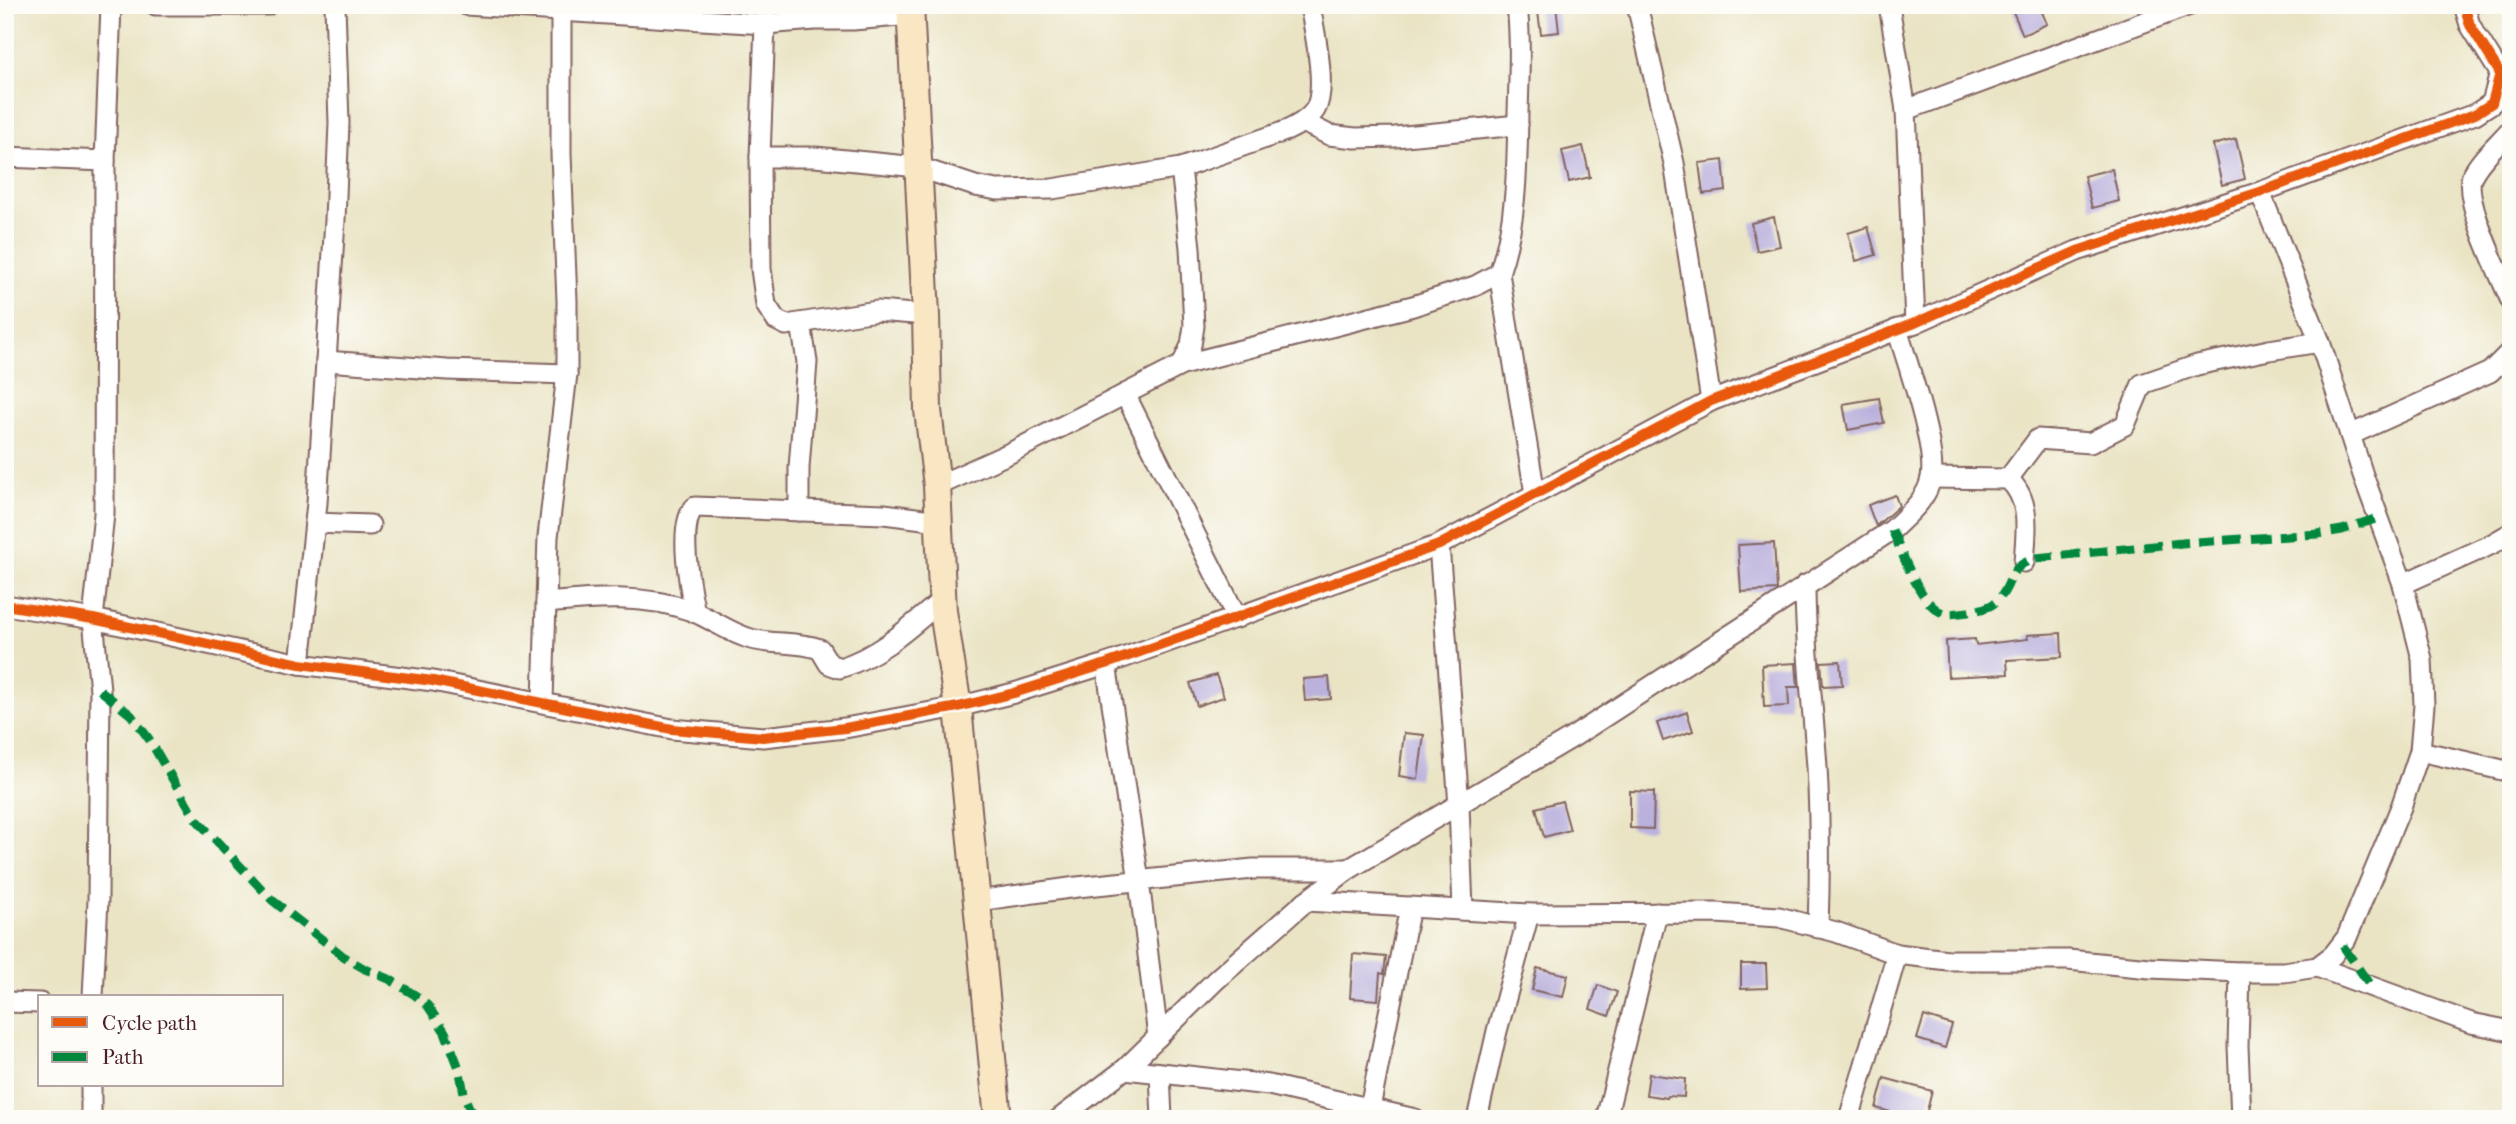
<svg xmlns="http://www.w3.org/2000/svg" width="2516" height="1124" viewBox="0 0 2516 1124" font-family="'IM FELL French Canon',serif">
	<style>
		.building { fill: #bbb1dd }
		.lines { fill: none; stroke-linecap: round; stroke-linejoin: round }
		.street-casing { stroke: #826461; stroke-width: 23 }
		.secondary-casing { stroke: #826461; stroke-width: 30 }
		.street { stroke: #fff; stroke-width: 19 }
		.secondary { stroke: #f9e7c3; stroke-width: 26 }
		.quiet { stroke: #00873e; stroke-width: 9; stroke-dasharray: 18 9; stroke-linecap: butt }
		.cycleway-casing { stroke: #fdfcf7; stroke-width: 15 }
		.cycleway { stroke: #e8590c; stroke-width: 10 }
	</style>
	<rect width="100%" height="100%" fill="#fdfcf7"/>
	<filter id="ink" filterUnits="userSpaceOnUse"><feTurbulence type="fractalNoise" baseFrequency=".0143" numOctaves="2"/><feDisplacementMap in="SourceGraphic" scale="14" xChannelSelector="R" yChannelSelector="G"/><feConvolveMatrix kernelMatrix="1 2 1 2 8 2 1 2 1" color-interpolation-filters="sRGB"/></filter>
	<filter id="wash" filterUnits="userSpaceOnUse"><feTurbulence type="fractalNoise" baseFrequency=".00686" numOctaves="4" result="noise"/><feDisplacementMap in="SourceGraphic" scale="28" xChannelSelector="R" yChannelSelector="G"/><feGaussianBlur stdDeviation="1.57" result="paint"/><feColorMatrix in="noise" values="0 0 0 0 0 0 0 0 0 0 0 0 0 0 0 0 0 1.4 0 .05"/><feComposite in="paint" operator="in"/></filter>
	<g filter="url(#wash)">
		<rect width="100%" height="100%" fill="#eae4c5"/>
		<g id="blocks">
			<g class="building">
				<path d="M1537 5H1556L1559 32 1541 34Z"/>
				<path d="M2010 5H2039L2047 24 2023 35Z"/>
				<path d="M2236 139 2245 179 2222 185 2213 145Z"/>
				<path d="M1583 146 1590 177 1569 182 1562 151Z"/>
				<path d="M1723 160 1726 191 1703 194 1699 163Z"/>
				<path d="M2112 169 2119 201 2092 208 2084 176Z"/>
				<path d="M1774 217 1780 246 1757 251 1751 223Z"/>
				<path d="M1868 227 1876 255 1856 261 1848 233Z"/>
				<path d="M1879 398 1884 423 1848 430 1843 404Z"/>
				<path d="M1895 495 1899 506 1876 526 1868 505Z"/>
				<path d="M1774 543 1777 590 1741 592 1738 545Z"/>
				<path d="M2061 633 2062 657 2007 660 2008 674 1948 677 1946 641 1975 639 1976 645 2028 639 2027 635Z"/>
				<path d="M1840 661 1842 685 1823 686 1821 662Z"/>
				<path d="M1796 663 1798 687H1788L1789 706 1764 707 1762 665Z"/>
				<path d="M1216 675 1224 697 1197 706 1190 683Z"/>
				<path d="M1329 677 1331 699 1305 701 1303 679Z"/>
				<path d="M1687 712 1693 731 1663 741 1657 723Z"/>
				<path d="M1404 733 1424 735 1418 779 1399 776Z"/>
				<path d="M1630 791 1654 792 1653 829 1630 828Z"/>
				<path d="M1562 801 1570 830 1544 837 1536 808Z"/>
				<path d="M1353 954 1386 957 1384 974 1380 973 1378 1000 1350 998Z"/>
				<path d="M1741 964H1766L1767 988 1741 989Z"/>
				<path d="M1537 968 1568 975 1563 997 1532 990Z"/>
				<path d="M1598 985 1617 992 1609 1016 1590 1009Z"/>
				<path d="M1924 1016 1952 1025 1945 1048 1917 1039Z"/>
				<path d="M1649 1074 1685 1079 1684 1097 1667 1096V1098L1646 1095Z"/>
				<path d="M1884 1078 1932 1091 1925 1119H1916L1876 1108Z"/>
			</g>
		</g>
	</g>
	<g filter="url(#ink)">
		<use href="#blocks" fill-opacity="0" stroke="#826461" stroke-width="2"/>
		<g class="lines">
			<g class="street-casing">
				<g id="street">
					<path d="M156 5H267"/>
					<path d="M466 5 765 24 815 20H853L911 15"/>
					<path d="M1637 5 1674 163 1711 401"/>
					<path d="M1889 5 1906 110 1915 323"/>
					<path d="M765 24 760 157 761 269 766 305 776 320 786 325 877 311 926 315"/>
					<path d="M1906 110 2190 5"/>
					<path d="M1303 122 1329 135 1355 138 1395 137 1518 125"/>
					<path d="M2511 129C2499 143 2480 159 2472 176 2462 199 2500 275 2511 301"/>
					<path d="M5 157 105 161"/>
					<path d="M760 157H815L918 167 975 186 997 190 1052 189 1181 168 1288 130C1298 125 1308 120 1315 110 1328 89 1314 30 1310 5"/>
					<path d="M1181 168 1190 248 1194 326 1191 345 1182 365"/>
					<path d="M1499 273 1535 494"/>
					<path d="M326 361 447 370 567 374"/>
					<path d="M1125 394 1237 618"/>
					<path d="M2350 435 2490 372 2511 351"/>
					<path d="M1931 478 2008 479C2032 500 2026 533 2024 562"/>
					<path d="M2008 479 2038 439 2090 443 2125 425 2142 384 2197 365 2269 350 2320 342"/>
					<path d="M937 486 1010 453 1182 365 1413 306 1475 286 1499 273C1517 222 1517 167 1518 113 1519 77 1521 41 1517 5"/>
					<path d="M799 511V468L807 362 801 323"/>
					<path d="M315 523 370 525"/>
					<path d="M1439 545 1459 805 1463 910"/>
					<path d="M2403 584 2492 544 2511 533"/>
					<path d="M1805 585C1805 647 1813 705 1817 767 1820 820 1820 874 1818 928"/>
					<path d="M546 603C595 598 644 594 692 611 712 619 729 633 751 639 774 645 797 641 820 649L829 664 840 668C881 655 910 627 942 600"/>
					<path d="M5 605 93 619 300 664 433 681 672 729 763 737 845 728 958 707 1014 693 1106 664 1439 545 1711 401 1915 323 2077 251 2260 192 2475 114 2492 103 2500 73 2470 25 2464 5"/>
					<path d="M695 612C690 590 677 523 695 507L884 514 939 521"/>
					<path d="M300 664 317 503 335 220 339 123 335 5"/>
					<path d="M1106 664 1139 881 1158 1037"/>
					<path d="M543 701 548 537 567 374V301L561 154V12"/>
					<path d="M2420 751 2511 772"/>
					<path d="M977 901 1077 887 1253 869H1349"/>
					<path d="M1306 901 1529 914 1716 913 1779 917 1836 932 1897 954 1948 960H2068L2150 968 2240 972H2284L2317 967 2333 955 2347 937 2401 807 2420 751 2424 705 2422 659 2403 584 2363 475 2320 342 2260 192"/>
					<path d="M2317 967 2471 1023 2511 1031"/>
					<path d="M2240 972 2238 1046 2241 1119"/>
					<path d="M93 996 98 900 100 690 93 619 104 514 105 161 111 5"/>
					<path d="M5 1002 40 1003"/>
					<path d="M1125 1069 1269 1085 1415 1119"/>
					<path d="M1160 1073 1162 1119"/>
					<path d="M1368 1118 1410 907"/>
					<path d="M91 1119V1084"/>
					<path d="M1059 1119 1125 1069 1217 979 1306 901 1349 869 1573 737 1892 530C1907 515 1927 500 1931 478 1937 447 1907 362 1897 329"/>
					<path d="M1477 1119 1497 1031 1529 914"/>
					<path d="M1606 1119 1657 913"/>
					<path d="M1849 1119 1897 954"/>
				</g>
			</g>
			<g class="secondary-casing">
				<path id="secondary" d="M910 5 926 315 928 410 937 486 943 611 958 707 998 1119"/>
			</g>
			<use href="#street" class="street"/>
			<use href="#secondary" class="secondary"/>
			<g class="quiet">
				<path d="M1892 530C1902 552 1917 596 1937 610 1945 616 1959 613 1968 612 1979 610 1990 608 1998 600 2015 582 2005 568 2036 558L2182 543 2318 534 2342 530 2378 518"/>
				<path d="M100 690 131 715 149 739 196 819 272 900 343 956 365 969 389 979 415 995 428 1006 445 1032 459 1068 465 1098 474 1119"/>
				<path d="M2343 946 2372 988"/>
			</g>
			<g class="cycleway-casing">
				<path id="cycleway" d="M5 605 93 619 300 664 433 681 672 729 763 737 845 728 958 707 1014 693 1106 664 1439 545 1711 401 1915 323 2077 251 2260 192 2475 114 2492 103 2500 73 2470 25 2464 5"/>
			</g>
			<use href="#cycleway" class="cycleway"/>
		</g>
	</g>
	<rect width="2516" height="1124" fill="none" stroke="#fdfcf7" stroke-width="28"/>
	<rect x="38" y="995" width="245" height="91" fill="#fdfcf7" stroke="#b5a4a5" stroke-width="2"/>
	<rect x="52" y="1017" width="35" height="10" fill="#e8590c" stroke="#b5a4a5" stroke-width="2"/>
	<text x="102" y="1030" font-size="21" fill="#4a1f2b">Cycle path</text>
	<rect x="52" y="1052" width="35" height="10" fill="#00873e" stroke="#b5a4a5" stroke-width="2"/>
	<text x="102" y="1064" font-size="21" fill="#4a1f2b">Path</text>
</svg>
